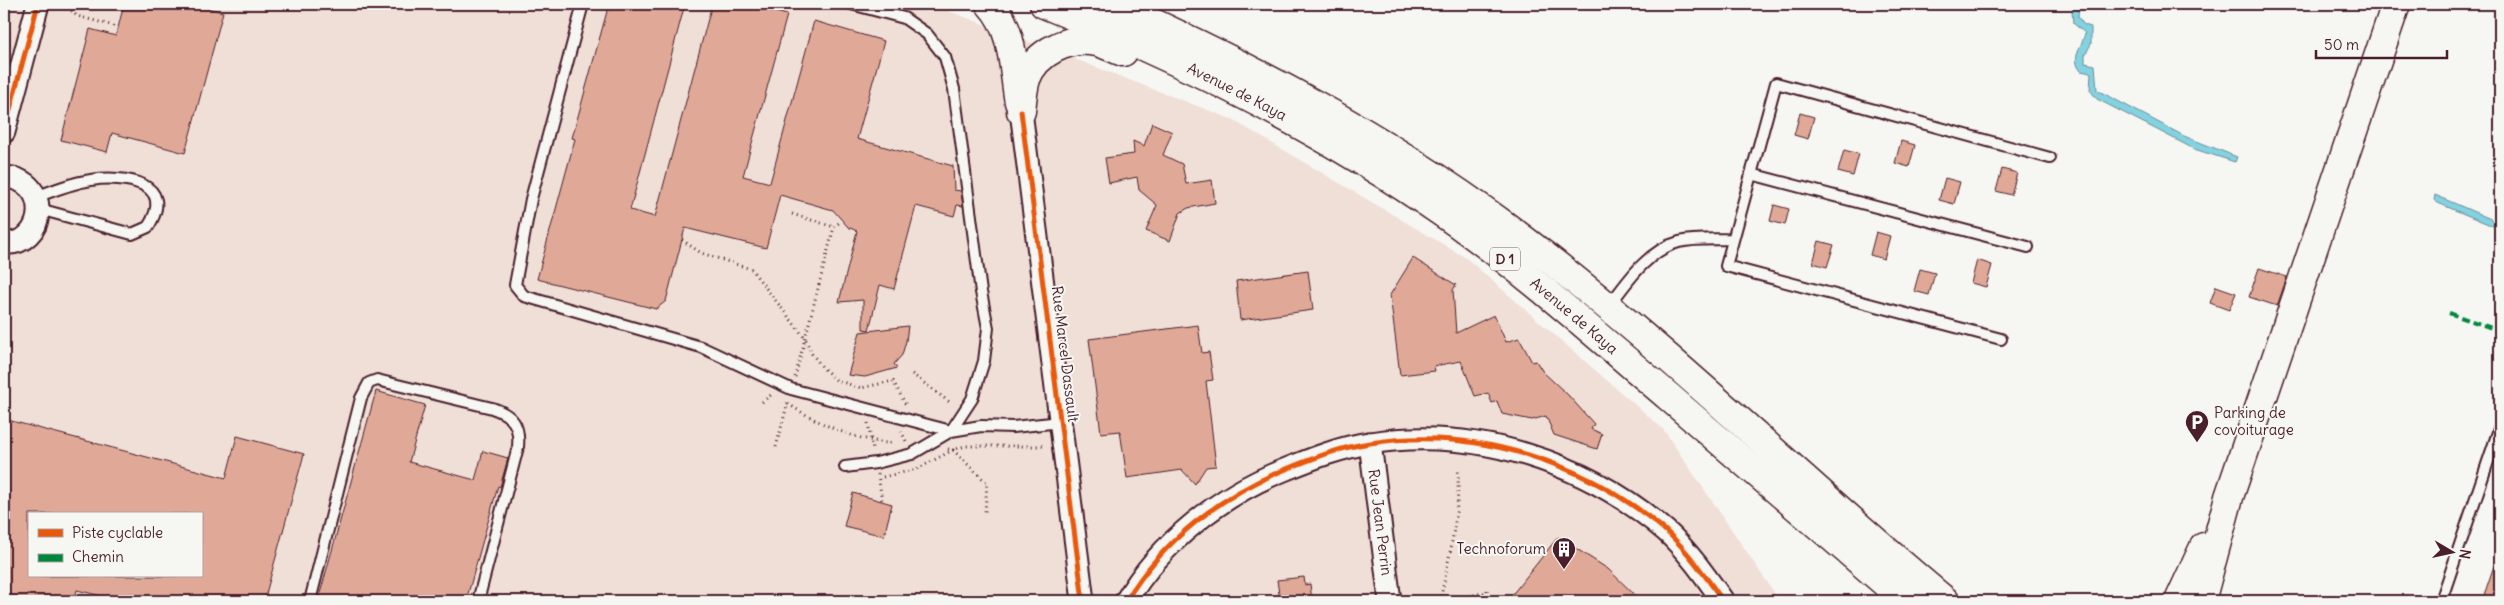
<svg xmlns="http://www.w3.org/2000/svg" width="2504" height="605" viewBox="0 0 2504 605" font-family="Delius,sans-serif">
	<style>
		.built { fill: #efdfd7; fill-rule: evenodd }
		.water { fill: #83d2e0; stroke: #6c8a98 }
		.building { fill: #e0a997; stroke: #4a1f2b; fill-rule: evenodd }
		.lines { fill: none; stroke-linecap: round; stroke-linejoin: round }
		.service-casing { stroke: #4a1f2b; stroke-width: 14 }
		.minor-casing { stroke: #4a1f2b; stroke-width: 25 }
		.primary-casing { stroke: #4a1f2b; stroke-width: 31 }
		.motorway-casing { stroke: #4a1f2b; stroke-width: 31 }
		.path { stroke: #4a1f2b; stroke-width: 3; stroke-dasharray: 1 4; stroke-linecap: butt }
		.service { stroke: #f6f6f2; stroke-width: 10 }
		.minor { stroke: #f6f6f2; stroke-width: 21 }
		.primary { stroke: #f6f6f2; stroke-width: 28 }
		.motorway { stroke: #f6f6f2; stroke-width: 28 }
		.quiet { stroke: #00873e; stroke-width: 4; stroke-dasharray: 8 4; stroke-linecap: butt }
		.cycleway-casing { stroke: #f6f6f2; stroke-width: 8 }
		.cycleway { stroke: #e8590c; stroke-width: 5 }
		.labels { text-anchor: middle; stroke-width: 4; stroke-linejoin: round; paint-order: stroke }
		.shield { fill: #f6f6f2; stroke: #7e6067; stroke-width: 1 }
		.shield-label { font-size: 14px; font-weight: bold; fill: #4a1f2b }
		.street-label { font-size: 15px; fill: #4a1f2b; stroke: #f6f6f2 }
		.poi-label { font-size: 15px; fill: #4a1f2b; stroke: #f6f6f2; text-anchor: start }
	</style>
	<rect width="100%" height="100%" fill="#f6f6f2"/>
	<filter id="ink" filterUnits="userSpaceOnUse"><feTurbulence type="fractalNoise" baseFrequency=".02" numOctaves="2"/><feDisplacementMap in="SourceGraphic" scale="10" xChannelSelector="R" yChannelSelector="G"/><feConvolveMatrix kernelMatrix="1 2 1 2 8 2 1 2 1" color-interpolation-filters="sRGB"/></filter>
	<g filter="url(#ink)">
		<path class="built" d="M4 4H931L1231 119 1466 258 1663 429 1780 601H4ZM29 514H201V576H29Z"/>
		<g class="water">
			<path d="M2074 4H2079L2078 17 2084 25 2091 27V44L2085 55V63L2095 65 2097 90 2184 136 2237 157 2235 162 2194 149 2097 99 2090 90 2091 73 2081 71C2070 58 2082 47 2085 33L2073 23 2072 11Z"/>
			<path d="M2435 195 2500 223V229L2438 203 2434 200Z"/>
		</g>
		<g class="building">
			<path d="M124 4H191L223 12 185 153 112 133 107 152 61 140 90 29 116 36Z"/>
			<path d="M609 4H685L630 210 655 217 712 4H746L787 15 743 176 770 183 814 21 884 41 857 139 953 166 954 190 961 191 963 206 957 205 954 216 916 206 894 289 880 285 869 330 863 329V300L839 302 857 231 848 227 833 210 780 195 766 248 685 228 666 301 656 309 537 279 575 139 572 138Z"/>
			<path d="M1800 113 1814 117 1808 139 1794 135Z"/>
			<path d="M1152 123 1172 132 1163 155 1182 164 1186 184 1212 180 1215 203 1188 208 1180 213 1170 241 1146 231 1157 205 1139 190 1137 177 1109 183 1105 158 1134 154 1133 141 1144 146Z"/>
			<path d="M1901 141 1915 145 1909 167 1895 163Z"/>
			<path d="M1844 150 1859 154 1853 176 1838 172Z"/>
			<path d="M2002 169 2017 173 2011 195 1996 191Z"/>
			<path d="M1945 178 1960 182 1954 204 1939 200Z"/>
			<path d="M1774 205 1789 209 1785 225 1770 221Z"/>
			<path d="M1876 232 1890 236 1884 259 1870 255Z"/>
			<path d="M1819 241 1834 245 1827 267 1813 263Z"/>
			<path d="M1413 258 1456 285 1453 290 1456 333 1494 315 1506 342 1519 338 1532 362 1536 361 1543 372 1568 395 1594 424 1591 429 1602 434 1597 449 1554 435 1546 416 1532 420 1502 414 1497 401 1492 403 1488 393 1475 396 1461 361 1434 366 1435 371 1400 375 1390 295Z"/>
			<path d="M1977 260 1992 265 1986 287 1971 283Z"/>
			<path d="M2259 268 2287 277 2277 306 2249 297Z"/>
			<path d="M1920 269 1935 273 1929 295 1914 291Z"/>
			<path d="M1308 271 1313 310 1240 320 1236 281Z"/>
			<path d="M2216 286 2236 293 2229 310 2210 303Z"/>
			<path d="M1198 325 1202 353 1209 352 1213 380 1206 381 1216 466 1206 467 1195 484 1182 470 1127 478 1120 431 1101 433 1089 339Z"/>
			<path d="M908 326 906 341 902 355 894 364 897 368 865 377 848 375 860 332Z"/>
			<path d="M376 391 425 405 409 462 475 480 483 451 508 458 500 487 498 486 466 601H318Z"/>
			<path d="M4 419 226 478 237 436 304 454 264 601H122L77 590 74 601H4V585L7 571 4 570ZM29 514H201V576H29Z"/>
			<path d="M853 493 892 504 884 536 844 526Z"/>
			<path d="M1558 537 1608 569 1641 601H1507Z"/>
			<path d="M2498 554 2500 555V601H2482Z"/>
			<path d="M1304 577 1305 585 1310 584 1312 601H1280L1277 580Z"/>
		</g>
		<g class="lines">
			<g class="service-casing">
				<g id="service">
					<path d="M583 4 531 199 515 285 524 296 701 347 791 389 951 431 972 399 984 361 988 328 981 292 954 89 945 57 927 34 904 18 851 4"/>
					<path d="M1751 174 2028 247"/>
					<path d="M36 197C54 190 72 183 91 180 124 175 177 182 148 227L132 234 39 209"/>
					<path d="M1609 306C1627 282 1648 250 1679 242 1696 238 1716 240 1733 239"/>
					<path d="M2001 339 1726 266 1776 83 2050 158"/>
					<path d="M845 467 876 463 912 454 951 431 981 426 1013 427 1061 422"/>
					<path d="M310 601 361 398 369 383 377 380 492 408C513 415 520 425 518 447L478 601"/>
					<path d="M2441 601 2500 426"/>
				</g>
			</g>
			<g class="minor-casing">
				<g id="minor">
					<path d="M1021 111 1083 601"/>
					<path d="M4 132 38 4"/>
					<path d="M4 177C53 179 46 247 4 243"/>
					<path id="s1" d="M1370 443 1390 601"/>
					<path d="M1126 601C1161 542 1221 495 1284 470 1311 459 1341 447 1370 443 1475 426 1586 462 1666 531 1688 551 1706 577 1723 601"/>
				</g>
			</g>
			<g class="primary-casing">
				<g id="primary">
					<path d="M990 4C1014 29 1013 69 1019 102"/>
					<path id="s2" d="M1044 4C1185 61 1322 129 1447 216 1525 271 1596 335 1669 397 1748 466 1828 533 1906 601"/>
					<path d="M1112 4C1250 66 1382 135 1504 225 1660 340 1797 478 1945 601"/>
					<path d="M1021 111C1022 101 1023 89 1026 79 1036 52 1069 36 1097 42 1106 44 1114 49 1123 52"/>
				</g>
			</g>
			<g class="motorway-casing">
				<g id="motorway">
					<path d="M2179 601 2204 547"/>
					<path d="M2201 601 2229 497 2396 4"/>
				</g>
			</g>
			<g class="path">
				<path d="M64 4 77 16 118 27"/>
				<path d="M792 214 834 227"/>
				<path d="M682 240 701 253 751 269 805 338 812 354 823 368 836 380 861 388 893 381 906 405"/>
				<path d="M912 374 952 404"/>
				<path d="M795 377 834 227 841 221"/>
				<path d="M762 402 771 395"/>
				<path d="M788 404C824 426 851 439 894 444"/>
				<path d="M868 423 873 451"/>
				<path d="M901 431 907 443"/>
				<path d="M776 447 788 402"/>
				<path d="M948 449 953 450 987 483 985 512"/>
				<path d="M878 474 882 501"/>
				<path d="M883 477 917 469 953 450 965 446H1046"/>
				<path d="M1440 601C1449 557 1460 513 1458 468"/>
				<path d="M1444 601 1487 592V586"/>
			</g>
			<use href="#service" class="service"/>
			<use href="#minor" class="minor"/>
			<use href="#primary" class="primary"/>
			<use href="#motorway" class="motorway"/>
			<path class="quiet" d="M2449 313 2500 331"/>
			<g class="cycleway-casing">
				<g id="cycleway">
					<path d="M1021 111 1083 601"/>
					<path d="M4 132 38 4"/>
					<path d="M1126 601C1161 542 1221 495 1284 470 1311 459 1341 447 1370 443 1475 426 1586 462 1666 531 1688 551 1706 577 1723 601"/>
				</g>
			</g>
			<use href="#cycleway" class="cycleway"/>
		</g>
	</g>
	<defs>
		<g id="parking-pin" transform="scale(1.25)"><path d="M0 17L-7.5 6A9.5 9.5 0 1 1 7.5 6Z" fill="#4a1f2b" stroke="#f6f6f2"/><path d="M-3.5-5.5H1a3.5 3.5 0 0 1 0 7H-1V5.5H-3.5ZM-1-3.4V-.6H.8a1.4 1.4 0 0 0 0-2.8Z" fill="#fff"/></g>
		<g id="building-pin" transform="scale(1.25)"><path d="M0 17L-7.5 6A9.5 9.5 0 1 1 7.5 6Z" fill="#4a1f2b" stroke="#f6f6f2"/><path d="M-4-6H4V6H1V3H-1V6H-4ZM-2.5-4.3h1.7v1.8h-1.7ZM.8-4.3h1.7v1.8H.8ZM-2.5-1h1.7V.8h-1.7ZM.8-1h1.7V.8H.8Z" fill="#fff"/></g>
	</defs>
	<g fill-rule="evenodd">
		<use href="#parking-pin" x="2197" y="422"/>
		<use href="#building-pin" x="1564" y="549"/>
	</g>
	<g class="labels">
		<rect class="shield" x="1490" y="247.5" width="30" height="23" rx="4"/>
		<g class="shield-label">
			<text x="1505" y="264">D 1</text>
		</g>
		<g class="street-label">
			<text dy="5" stroke="none"><textPath href="#s2" startOffset="212">Avenue de Kaya</textPath></text>
			<text dy="5" stroke="none"><textPath href="#s2" startOffset="618">Avenue de Kaya</textPath></text>
			<text transform="translate(1065 354) rotate(83)" y="5">Rue Marcel Dassault</text>
			<text dy="5" stroke="none"><textPath href="#s1" startOffset="80">Rue Jean Perrin</textPath></text>
		</g>
		<g class="poi-label">
			<text x="2214" y="418">Parking de<tspan x="2214" dy="17">covoiturage</tspan></text>
			<text x="1546" y="554" text-anchor="end">Technoforum</text>
		</g>
	</g>
	<rect width="2504" height="605" fill="none" stroke="#f6f6f2" stroke-width="20"/>
	<rect x="10" y="10" width="2484" height="585" fill="none" stroke="#4a1f2b" stroke-width="2" filter="url(#ink)"/>
	<rect x="28" y="512" width="175" height="65" fill="#f6f6f2" stroke="#b1a0a2"/>
	<rect x="38" y="529" width="25" height="8" fill="#e8590c" stroke="#b1a0a2"/>
	<text x="72" y="538" font-size="15" fill="#4a1f2b">Piste cyclable</text>
	<rect x="38" y="554" width="25" height="8" fill="#00873e" stroke="#b1a0a2"/>
	<text x="72" y="562" font-size="15" fill="#4a1f2b">Chemin</text>
	<g transform="translate(2452 552) rotate(99)" stroke="#f6f6f2" stroke-width="4" paint-order="stroke">
	<path d="M0-4L9 19L0 12L-9 19Z" fill="#4a1f2b"/>
	<text y="-8" font-size="14" font-weight="bold" text-anchor="middle" fill="#4a1f2b">N</text>
	</g>
	<path d="M2316 50v8h131v-8" fill="none" stroke="#4a1f2b" stroke-width="2.5"/>
	<text x="2324" y="50" font-size="15" fill="#4a1f2b" stroke="#f6f6f2" stroke-width="4" paint-order="stroke">50 m</text>
</svg>
